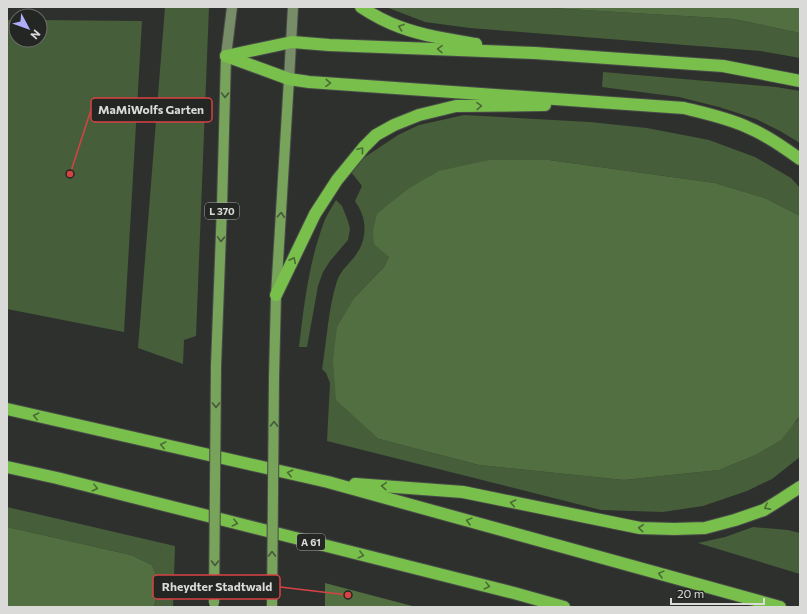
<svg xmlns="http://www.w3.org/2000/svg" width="807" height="614" viewBox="0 0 807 614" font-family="Commissioner,sans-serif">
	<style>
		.green { fill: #465e39 }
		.forest { fill: #526f41 }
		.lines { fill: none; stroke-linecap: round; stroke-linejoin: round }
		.secondary-casing { stroke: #494b48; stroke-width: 12 }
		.primary-casing { stroke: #494b48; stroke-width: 12 }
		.motorway-casing { stroke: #494b48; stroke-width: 14 }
		.secondary { stroke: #778d68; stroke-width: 10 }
		.primary { stroke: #77a35b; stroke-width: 10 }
		.motorway { stroke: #78bf4b; stroke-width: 12 }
		.primary-bridge-casing { stroke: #494b48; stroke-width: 12; stroke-linecap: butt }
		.primary-bridge { stroke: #77a35b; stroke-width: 10 }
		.oneway { stroke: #4a6b35 }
		.oneway2 { stroke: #455839 }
		.labels { text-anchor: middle; stroke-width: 3; stroke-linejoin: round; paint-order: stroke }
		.shield { fill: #242623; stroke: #a3a5a2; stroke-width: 1 }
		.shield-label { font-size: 10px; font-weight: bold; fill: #dadbd9 }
		.leader { fill: none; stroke: #d74343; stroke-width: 1.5 }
		.callout-dot { fill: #d74343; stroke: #242623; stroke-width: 1.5 }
		.callout { fill: #242623; stroke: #d74343; stroke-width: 1.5 }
		.callout-label { font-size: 12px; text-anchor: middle; font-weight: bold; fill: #dadbd9 }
	</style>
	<rect width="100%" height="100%" fill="#2e302d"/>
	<g class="green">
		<path d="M165 7H209L196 336 184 340 183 364 138 348Z"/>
		<path d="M386 7H534L734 19 800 33V58L761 51 470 28 425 22Z"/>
		<path d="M7 20H16V40H40V20L142 21 124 332 7 309Z"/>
		<path d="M603 72 776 87 800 91V143L780 131 756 119 719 107 679 97 602 87Z"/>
		<path d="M464 115 590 122 647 128 709 140 755 157 791 178 800 188V216L765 198 715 183 549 160H489L406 190 393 201 389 257 384 267 355 297 379 439 479 465 624 480 719 470 751 457 797 421 800 416V457L772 479 747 491 703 506 663 512 601 510 327 441 330 383 326 373 322 369C327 340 328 309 337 281 341 269 351 263 357 253 365 242 367 225 361 212 360 208 357 205 355 201L362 186 351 172 362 159 398 135 419 125Z"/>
		<path d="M336 200 342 206 348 221 350 229 348 240 330 261 323 272 318 286 307 347H299C304 304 309 262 324 222 327 214 332 207 336 200Z"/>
		<path d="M7 507 175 546 173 607H154L159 582 152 565 131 555 7 527Z"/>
		<path d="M753 527 788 530 800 533V574L698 543 725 537Z"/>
	</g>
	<g class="forest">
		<path d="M534 7H800V33L734 19Z"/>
		<path d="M489 160H549L715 183 765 198 800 216V416L781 440 751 457 719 470 624 480 479 465 379 439 336 400 333 360 337 327 355 297 384 267 389 257 374 244 373 231 377 214 406 190 439 171Z"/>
		<path d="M7 527 131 555 152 565 159 582 154 607H7Z"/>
		<path d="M325 583 416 607H325Z"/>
	</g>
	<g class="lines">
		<g class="secondary-casing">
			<g id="secondary">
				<path d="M226 56 232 7"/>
				<path d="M289 79 293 7"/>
			</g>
		</g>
		<g class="primary-casing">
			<g id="primary">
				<path d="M216 366 222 206 226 56"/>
				<path d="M274 377 276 295 289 79"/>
			</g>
		</g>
		<g class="motorway-casing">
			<g id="motorway">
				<path d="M361 7C373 15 386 22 400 27 424 36 451 40 476 44"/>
				<path d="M226 56 289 79 309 82 684 108C704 113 728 118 747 127 766 135 783 147 800 159"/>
				<path d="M226 56 292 42 329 45 535 53 723 66 800 81"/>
				<path d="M276 295 315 214 337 180 364 147 376 135 394 125 419 115 456 106 545 105"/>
				<path d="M7 409 328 482 780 607"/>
				<path d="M7 467 57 478 514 593 564 607"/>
				<path d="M355 484 463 492 640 528 674 529 705 528 735 520 764 510 780 500 800 487"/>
			</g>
		</g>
		<use href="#secondary" class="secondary"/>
		<use href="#primary" class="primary"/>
		<use href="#motorway" class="motorway"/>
		<g class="primary-bridge-casing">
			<g id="primary-bridge">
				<path d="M214 603 216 366"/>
				<path d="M272 607 274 377"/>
			</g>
		</g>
		<use href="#primary-bridge" class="primary-bridge"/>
	</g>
	<defs><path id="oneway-chevron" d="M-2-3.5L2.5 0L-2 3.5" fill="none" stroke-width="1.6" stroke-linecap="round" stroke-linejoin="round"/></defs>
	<g class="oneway">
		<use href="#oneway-chevron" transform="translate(401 27) rotate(-160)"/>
		<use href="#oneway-chevron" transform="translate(440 49) rotate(-178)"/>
		<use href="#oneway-chevron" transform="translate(328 83) rotate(3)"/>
		<use href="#oneway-chevron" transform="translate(479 106) rotate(-1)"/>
		<use href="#oneway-chevron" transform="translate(361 150) rotate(-50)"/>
		<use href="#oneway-chevron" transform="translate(293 260) rotate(-64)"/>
		<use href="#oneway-chevron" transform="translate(36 416) rotate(-167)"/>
		<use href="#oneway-chevron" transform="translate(163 445) rotate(-167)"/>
		<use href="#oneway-chevron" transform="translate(290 473) rotate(-167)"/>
		<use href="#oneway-chevron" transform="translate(384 486) rotate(-176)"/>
		<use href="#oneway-chevron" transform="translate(95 488) rotate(14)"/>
		<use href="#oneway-chevron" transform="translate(513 503) rotate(-168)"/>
		<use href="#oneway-chevron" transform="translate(767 507) rotate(152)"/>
		<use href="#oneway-chevron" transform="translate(469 521) rotate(-165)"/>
		<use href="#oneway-chevron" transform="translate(235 523) rotate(14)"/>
		<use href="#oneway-chevron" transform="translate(641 528) rotate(-174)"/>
		<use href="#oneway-chevron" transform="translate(361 555) rotate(14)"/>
		<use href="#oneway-chevron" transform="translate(661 574) rotate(-165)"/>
		<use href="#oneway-chevron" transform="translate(487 586) rotate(14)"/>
	</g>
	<g class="oneway2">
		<use href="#oneway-chevron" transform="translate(225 95) rotate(92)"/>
		<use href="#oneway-chevron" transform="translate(281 215) rotate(-86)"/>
		<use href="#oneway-chevron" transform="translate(221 239) rotate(92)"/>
		<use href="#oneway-chevron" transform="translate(216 405) rotate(90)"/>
		<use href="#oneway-chevron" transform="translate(274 424) rotate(-89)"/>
		<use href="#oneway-chevron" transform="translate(272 554) rotate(-89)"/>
		<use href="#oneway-chevron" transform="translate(215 563) rotate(90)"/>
	</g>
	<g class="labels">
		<g class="shield">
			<rect x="205" y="203" width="34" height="16" rx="3"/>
			<rect x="297" y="534" width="28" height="16" rx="3"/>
		</g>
		<g class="shield-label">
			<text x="222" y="215">L 370</text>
			<text x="311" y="546">A 61</text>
		</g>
	</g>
	<path class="leader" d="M70 174L91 110M348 595L280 587"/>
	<g class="callout-dot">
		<circle cx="70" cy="174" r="4"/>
		<circle cx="348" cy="595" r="4"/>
	</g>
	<g class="callout">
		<rect x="91" y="98" width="121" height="24" rx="4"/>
		<rect x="153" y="575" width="127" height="24" rx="4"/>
	</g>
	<g class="callout-label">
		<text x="151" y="114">MaMiWolfs Garten</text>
		<text x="217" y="591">Rheydter Stadtwald</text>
	</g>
	<rect width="807" height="614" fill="none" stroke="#dadbd9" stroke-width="16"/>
	<g transform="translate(28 28) rotate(131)"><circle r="19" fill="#242623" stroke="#6d6e6c"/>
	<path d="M0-3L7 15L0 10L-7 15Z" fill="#b0aefa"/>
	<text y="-6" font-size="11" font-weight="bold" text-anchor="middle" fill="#dadbd9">N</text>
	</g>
	<path d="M671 598v6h93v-6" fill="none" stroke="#dadbd9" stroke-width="2"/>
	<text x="677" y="598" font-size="12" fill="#dadbd9" stroke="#242623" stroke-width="3" paint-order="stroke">20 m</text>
</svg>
